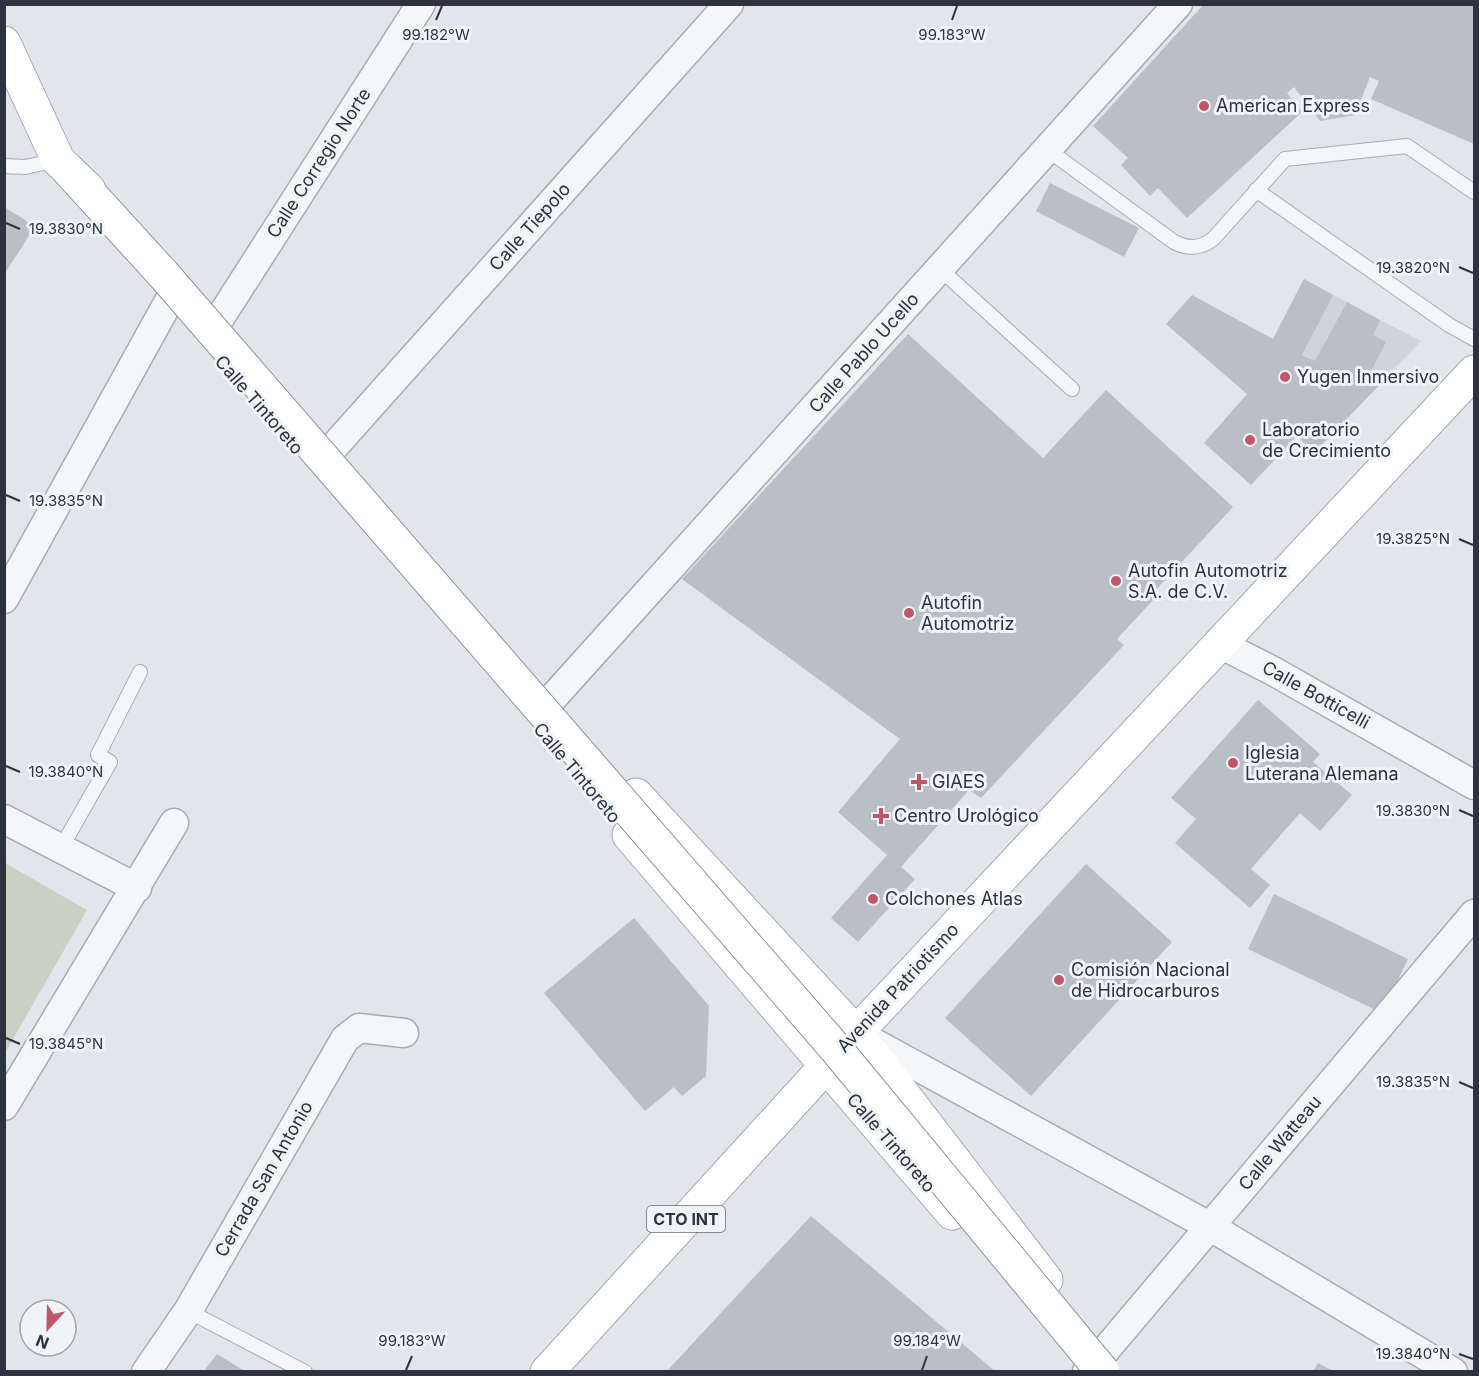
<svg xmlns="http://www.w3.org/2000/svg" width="1479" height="1376" viewBox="0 0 1479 1376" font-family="Inter,sans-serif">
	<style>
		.built { fill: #d0d4da }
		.green { fill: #c8d2c4 }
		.building { fill: #babec5 }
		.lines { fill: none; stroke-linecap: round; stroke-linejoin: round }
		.service-casing { stroke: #a8acb3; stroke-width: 16 }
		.minor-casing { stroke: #a8acb3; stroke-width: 31 }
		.primary-casing { stroke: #a3aab3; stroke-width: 35 }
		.motorway-casing { stroke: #8b939e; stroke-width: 35 }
		.service { stroke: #f4f6f8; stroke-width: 14 }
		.minor { stroke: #f4f6f8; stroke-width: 28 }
		.primary { stroke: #fff; stroke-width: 33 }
		.motorway { stroke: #fff; stroke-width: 33 }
		.motorway-bridge-casing { stroke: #8b939e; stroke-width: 35; stroke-linecap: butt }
		.motorway-bridge { stroke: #fff; stroke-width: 33 }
		.ticks { fill: none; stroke: #2c333f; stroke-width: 2 }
		.poi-dot { fill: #bf5669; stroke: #f1f4f6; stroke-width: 2 }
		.labels { text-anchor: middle; stroke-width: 6; stroke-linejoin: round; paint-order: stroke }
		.shield { fill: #f1f4f6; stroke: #676d76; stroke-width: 1.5 }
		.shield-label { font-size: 16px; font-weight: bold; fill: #2c333f }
		.poi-label { font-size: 18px; fill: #2c333f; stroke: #f1f4f6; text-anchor: start }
		.street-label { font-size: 18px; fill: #2c333f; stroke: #f1f4f6 }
		.ticks-label { font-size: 15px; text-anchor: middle; fill: #2c333f; stroke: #f1f4f6; stroke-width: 6; stroke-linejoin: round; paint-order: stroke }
	</style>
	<rect width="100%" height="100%" fill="#e2e5e9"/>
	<path class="built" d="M1304 279 1380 320 1421 341 1372 392 1273 339Z"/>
	<path class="green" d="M5 863 87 910 5 1053Z"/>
	<g class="building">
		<path d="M1204 4H1474V144L1371 99 1379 81 1370 77 1355 115 1320 121 1294 87 1287 93 1302 112 1187 218 1158 188 1150 196 1121 165 1128 158 1093 126Z"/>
		<path d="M1050 183 1139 228 1124 257 1036 211Z"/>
		<path d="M4 207 35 226 4 275Z"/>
		<path d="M1304 279 1333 295 1302 355 1315 361 1347 302 1380 320 1373 335 1386 342 1371 371 1385 379 1314 453 1297 436 1251 485 1204 443 1247 394 1166 324 1192 295 1273 339Z"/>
		<path d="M908 334 1043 458 1106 390 1233 507 1151 595 1155 598 1117 639 1124 645 981 798 969 790 901 867 915 879 858 942 831 918 887 855 838 812 900 739 682 579Z"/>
		<path d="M1258 700 1320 754 1313 762 1352 795 1320 831 1300 813 1251 869 1270 885 1250 908 1175 843 1196 819 1171 798Z"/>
		<path d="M1086 864 1172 942 1031 1096 945 1018Z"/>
		<path d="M1274 894 1408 959 1382 1013 1248 949Z"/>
		<path d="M634 918 709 1006 706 1076 682 1096 674 1087 645 1111 544 993Z"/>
		<path d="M811 1216 996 1372H666Z"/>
		<path d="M217 1354 246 1372H203Z"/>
		<path d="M1318 1363 1335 1372H1313Z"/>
	</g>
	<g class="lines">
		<g class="service-casing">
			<g id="service">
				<path d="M1048 150 1174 242C1188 249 1200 249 1213 239L1285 159 1407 146 1474 192"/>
				<path d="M4 166 25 167 58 160"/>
				<path d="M1256 190 1449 325 1474 339"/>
				<path d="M940 269 1072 389"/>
				<path d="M61 848 110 762 98 755 140 672"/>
				<path d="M188 1311 305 1372"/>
			</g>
		</g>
		<g class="minor-casing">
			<g id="minor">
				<path d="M218 321 421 4"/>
				<path d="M331 450 729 4"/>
				<path d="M4 599 169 301"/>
				<path d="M1218 643 1273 671 1474 785"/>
				<path d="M549 702 1178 4"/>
				<path d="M4 819 137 888"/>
				<path d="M858 1034 1209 1226 1453 1372"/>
				<path d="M4 1106 174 823"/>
				<path d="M146 1372 188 1311 345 1039 359 1028 404 1033"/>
				<path d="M1087 1372 1474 914"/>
			</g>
		</g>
		<g class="primary-casing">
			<g id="primary">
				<path d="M4 43 58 160 89 190"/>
				<path d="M636 795 856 1033 1046 1280"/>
				<path d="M629 835 952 1213"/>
				<path d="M547 1372 856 1033 1474 372"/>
			</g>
		</g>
		<g class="motorway-casing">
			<path id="motorway" d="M69 171 164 275"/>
		</g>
		<use href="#service" class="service"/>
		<use href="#minor" class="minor"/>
		<use href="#primary" class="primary"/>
		<use href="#motorway" class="motorway"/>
		<g class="motorway-bridge-casing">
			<path id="motorway-bridge" d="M164 275 836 1049 1103 1372"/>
		</g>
		<use href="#motorway-bridge" class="motorway-bridge"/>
	</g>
	<path class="ticks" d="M436 20 442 6M952 20 957 6M6 223 20 229M1459 267 1473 273M6 495 20 501M1459 539 1473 545M6 766 20 772M1459 810 1473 816M6 1038 20 1044M1459 1082 1473 1088M1459 1354 1473 1359M406 1370 412 1356M922 1370 927 1356"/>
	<g class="poi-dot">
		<circle cx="1204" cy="106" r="6"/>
		<circle cx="1285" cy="377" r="6"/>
		<circle cx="1250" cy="440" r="6"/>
		<circle cx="1116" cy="581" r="6"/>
		<circle cx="909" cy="613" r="6"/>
		<circle cx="1233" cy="763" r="6"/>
		<path d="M916 773h6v6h6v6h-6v6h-6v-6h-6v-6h6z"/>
		<path d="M878 807h6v6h6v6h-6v6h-6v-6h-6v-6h6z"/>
		<circle cx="873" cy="899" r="6"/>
		<circle cx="1059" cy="980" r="6"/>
	</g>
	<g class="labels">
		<rect class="shield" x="647" y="1206" width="78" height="26" rx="4.5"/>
		<g class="shield-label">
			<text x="686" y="1225">CTO INT</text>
		</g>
		<g class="poi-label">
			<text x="1216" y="112">American Express</text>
			<text x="1297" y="383">Yugen Inmersivo</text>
			<text x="1262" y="436">Laboratorio<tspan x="1262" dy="21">de Crecimiento</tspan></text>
			<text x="1128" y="577">Autofin Automotriz<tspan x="1128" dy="21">S.A. de C.V.</tspan></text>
			<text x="921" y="609">Autofin<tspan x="921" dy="21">Automotriz</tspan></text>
			<text x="1245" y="759">Iglesia<tspan x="1245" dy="21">Luterana Alemana</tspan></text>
			<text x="932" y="788">GIAES</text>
			<text x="894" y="822">Centro Urológico</text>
			<text x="885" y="905">Colchones Atlas</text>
			<text x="1071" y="976">Comisión Nacional<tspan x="1071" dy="21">de Hidrocarburos</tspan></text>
		</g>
		<g class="street-label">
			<text transform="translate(319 163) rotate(-57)" y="6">Calle Corregio Norte</text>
			<text transform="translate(530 227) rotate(-48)" y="6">Calle Tiepolo</text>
			<text transform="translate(864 353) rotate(-48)" y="6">Calle Pablo Ucello</text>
			<text transform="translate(259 405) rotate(49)" y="6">Calle Tintoreto</text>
			<text transform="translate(1316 695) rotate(29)" y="6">Calle Botticelli</text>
			<text transform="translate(577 773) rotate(50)" y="6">Calle Tintoreto</text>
			<text transform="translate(898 988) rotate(-47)" y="6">Avenida Patriotismo</text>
			<text transform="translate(891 1143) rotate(49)" y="6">Calle Tintoreto</text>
			<text transform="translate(1280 1143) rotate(-50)" y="6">Calle Watteau</text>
			<text transform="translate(264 1179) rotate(-60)" y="6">Cerrada San Antonio</text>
		</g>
	</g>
	<g class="ticks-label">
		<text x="436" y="40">99.182°W</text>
		<text x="952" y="40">99.183°W</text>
		<text x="66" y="234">19.3830°N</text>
		<text x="1413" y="273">19.3820°N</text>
		<text x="66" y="506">19.3835°N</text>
		<text x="1413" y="544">19.3825°N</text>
		<text x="66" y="777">19.3840°N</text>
		<text x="1413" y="816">19.3830°N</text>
		<text x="66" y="1049">19.3845°N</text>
		<text x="1413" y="1087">19.3835°N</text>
		<text x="412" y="1346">99.183°W</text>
		<text x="927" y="1346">99.184°W</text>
		<text x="1413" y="1359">19.3840°N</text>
	</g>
	<rect width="1479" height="1376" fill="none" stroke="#2c333f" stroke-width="12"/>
	<g transform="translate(48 1328) rotate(202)"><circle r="28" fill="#f1f4f6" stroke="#a2a7ad" stroke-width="1.5"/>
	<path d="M0-4.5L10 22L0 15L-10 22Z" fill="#bf5669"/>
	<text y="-9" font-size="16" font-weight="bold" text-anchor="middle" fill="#2c333f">N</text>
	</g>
</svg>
